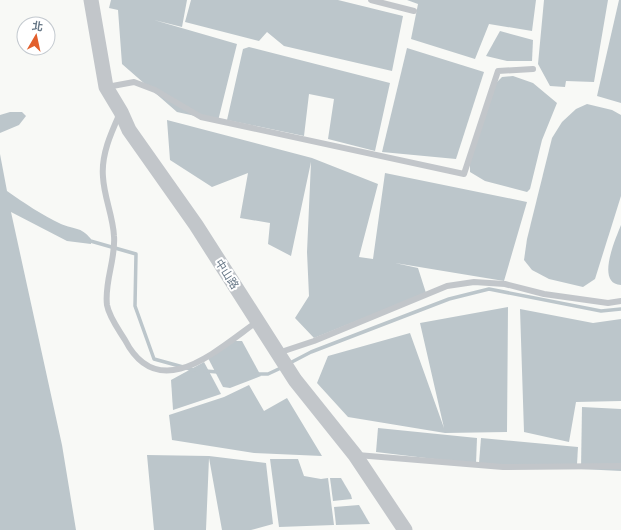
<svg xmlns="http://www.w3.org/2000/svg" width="621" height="530" viewBox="0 0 621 530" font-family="'Public Sans','Noto Sans TC',sans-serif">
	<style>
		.water { fill: #bcc6cb }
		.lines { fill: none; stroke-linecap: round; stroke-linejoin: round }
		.stream { stroke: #bcc6cb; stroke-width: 3.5 }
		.service { stroke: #c2c6ca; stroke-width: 6 }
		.tertiary { stroke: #c2c6ca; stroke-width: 15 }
		.labels { text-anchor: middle; stroke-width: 4; stroke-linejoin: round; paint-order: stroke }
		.street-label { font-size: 11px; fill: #687887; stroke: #fff }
	</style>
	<rect width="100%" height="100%" fill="#f8f9f6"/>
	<g class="water">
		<path d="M111 0H187L182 27 154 20 237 44 218 121 177 112 122 64 118 10 109 8Z"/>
		<path d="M191 0H338L403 16 392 71 284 46 267 32 259 41 185 22Z"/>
		<path d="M407 0H536L532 31 489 24 475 59 411 39 418 4Z"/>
		<path d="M544 0H608L594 82 566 81 565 87 550 86 538 64Z"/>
		<path d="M619 0H621V103L597 96Z"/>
		<path d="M500 31 533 40 532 61H507L486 56Z"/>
		<path d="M249 47 390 83 375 151 328 139 334 99 309 94 304 136 227 120 243 49Z"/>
		<path d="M407 48 484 72 456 159 382 152Z"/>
		<path d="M513 76 533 83 557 103 542 140 530 189 527 192 485 181 470 172V159L495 84 502 77Z"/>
		<path d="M587 104 612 110 621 115V196L595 279 583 287 549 279 532 270 524 260 527 239 552 138 562 122 576 109Z"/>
		<path d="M10 112H22L26 116 19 125 0 133V115Z"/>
		<path d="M167 120 312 158 378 184 359 257 373 259 385 173 527 202 504 281 395 263 418 268 426 293 314 338 295 318 309 296 307 252 311 162 291 256 268 244 270 223 240 218 248 173 212 187 170 160Z"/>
		<path d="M0 154 7 191C24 203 42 215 61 224 75 230 80 226 91 239V244L67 241 11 212 62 445 76 530H0Z"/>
		<path d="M621 225V285C595 284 616 238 621 225Z"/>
		<path d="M508 307 507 432 445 433 348 417 317 383 328 356 410 333 444 428 420 323Z"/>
		<path d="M520 309 593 323 621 319V401L576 402 569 442 524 432Z"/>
		<path d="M233 341H242L261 376 230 388 223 387 208 358Z"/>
		<path d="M204 362 221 394 173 410 171 380Z"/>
		<path d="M249 385 264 411 287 398 322 456 254 453 172 440 169 415 224 397Z"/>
		<path d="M582 407 621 409V471L581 469Z"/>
		<path d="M378 428 477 438 476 464 376 452Z"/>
		<path d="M481 438 578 447 577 464 506 467 479 463Z"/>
		<path d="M147 455 209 456 266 463 273 524 251 530H222L209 458 206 530H154Z"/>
		<path d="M270 459H298L304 476 321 479 328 478 334 525 279 527Z"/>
		<path d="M330 478H341L351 495 352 499 333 501Z"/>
		<path d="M359 505 370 524 336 525 334 507Z"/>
	</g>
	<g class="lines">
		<g class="stream">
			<path d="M87 240 136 254 135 306 154 359 194 370"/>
			<path d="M288 364 311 352 449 299 489 289 601 311 621 309"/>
			<path d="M205 371 218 372"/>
			<path d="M257 374H268L283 367"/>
		</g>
		<g class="service">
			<path d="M371 0 414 11"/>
			<path d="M107 87 134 82 155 90 201 117 464 174 498 71 533 69"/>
			<path d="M120 113C111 133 101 155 103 177 104 197 113 216 114 236 116 259 104 282 107 305 109 317 119 330 125 340 159 406 218 349 258 321"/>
			<path d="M278 353 314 341 447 286 474 282 505 284 544 294 608 303 621 301"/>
			<path d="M357 455 503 467 621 466"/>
		</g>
		<path class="tertiary" d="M91 0 106 87 121 112 129 130 196 225 295 380 355 455 405 530"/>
	</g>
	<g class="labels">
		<g class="street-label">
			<text transform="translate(227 274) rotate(57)" y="4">中山路</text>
		</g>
	</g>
	<g transform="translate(36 36) rotate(9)"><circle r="19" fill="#ffffff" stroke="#c3c9cf"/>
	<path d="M0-3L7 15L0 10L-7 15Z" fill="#e25f2c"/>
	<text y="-6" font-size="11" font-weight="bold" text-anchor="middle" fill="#687887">北</text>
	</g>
</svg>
